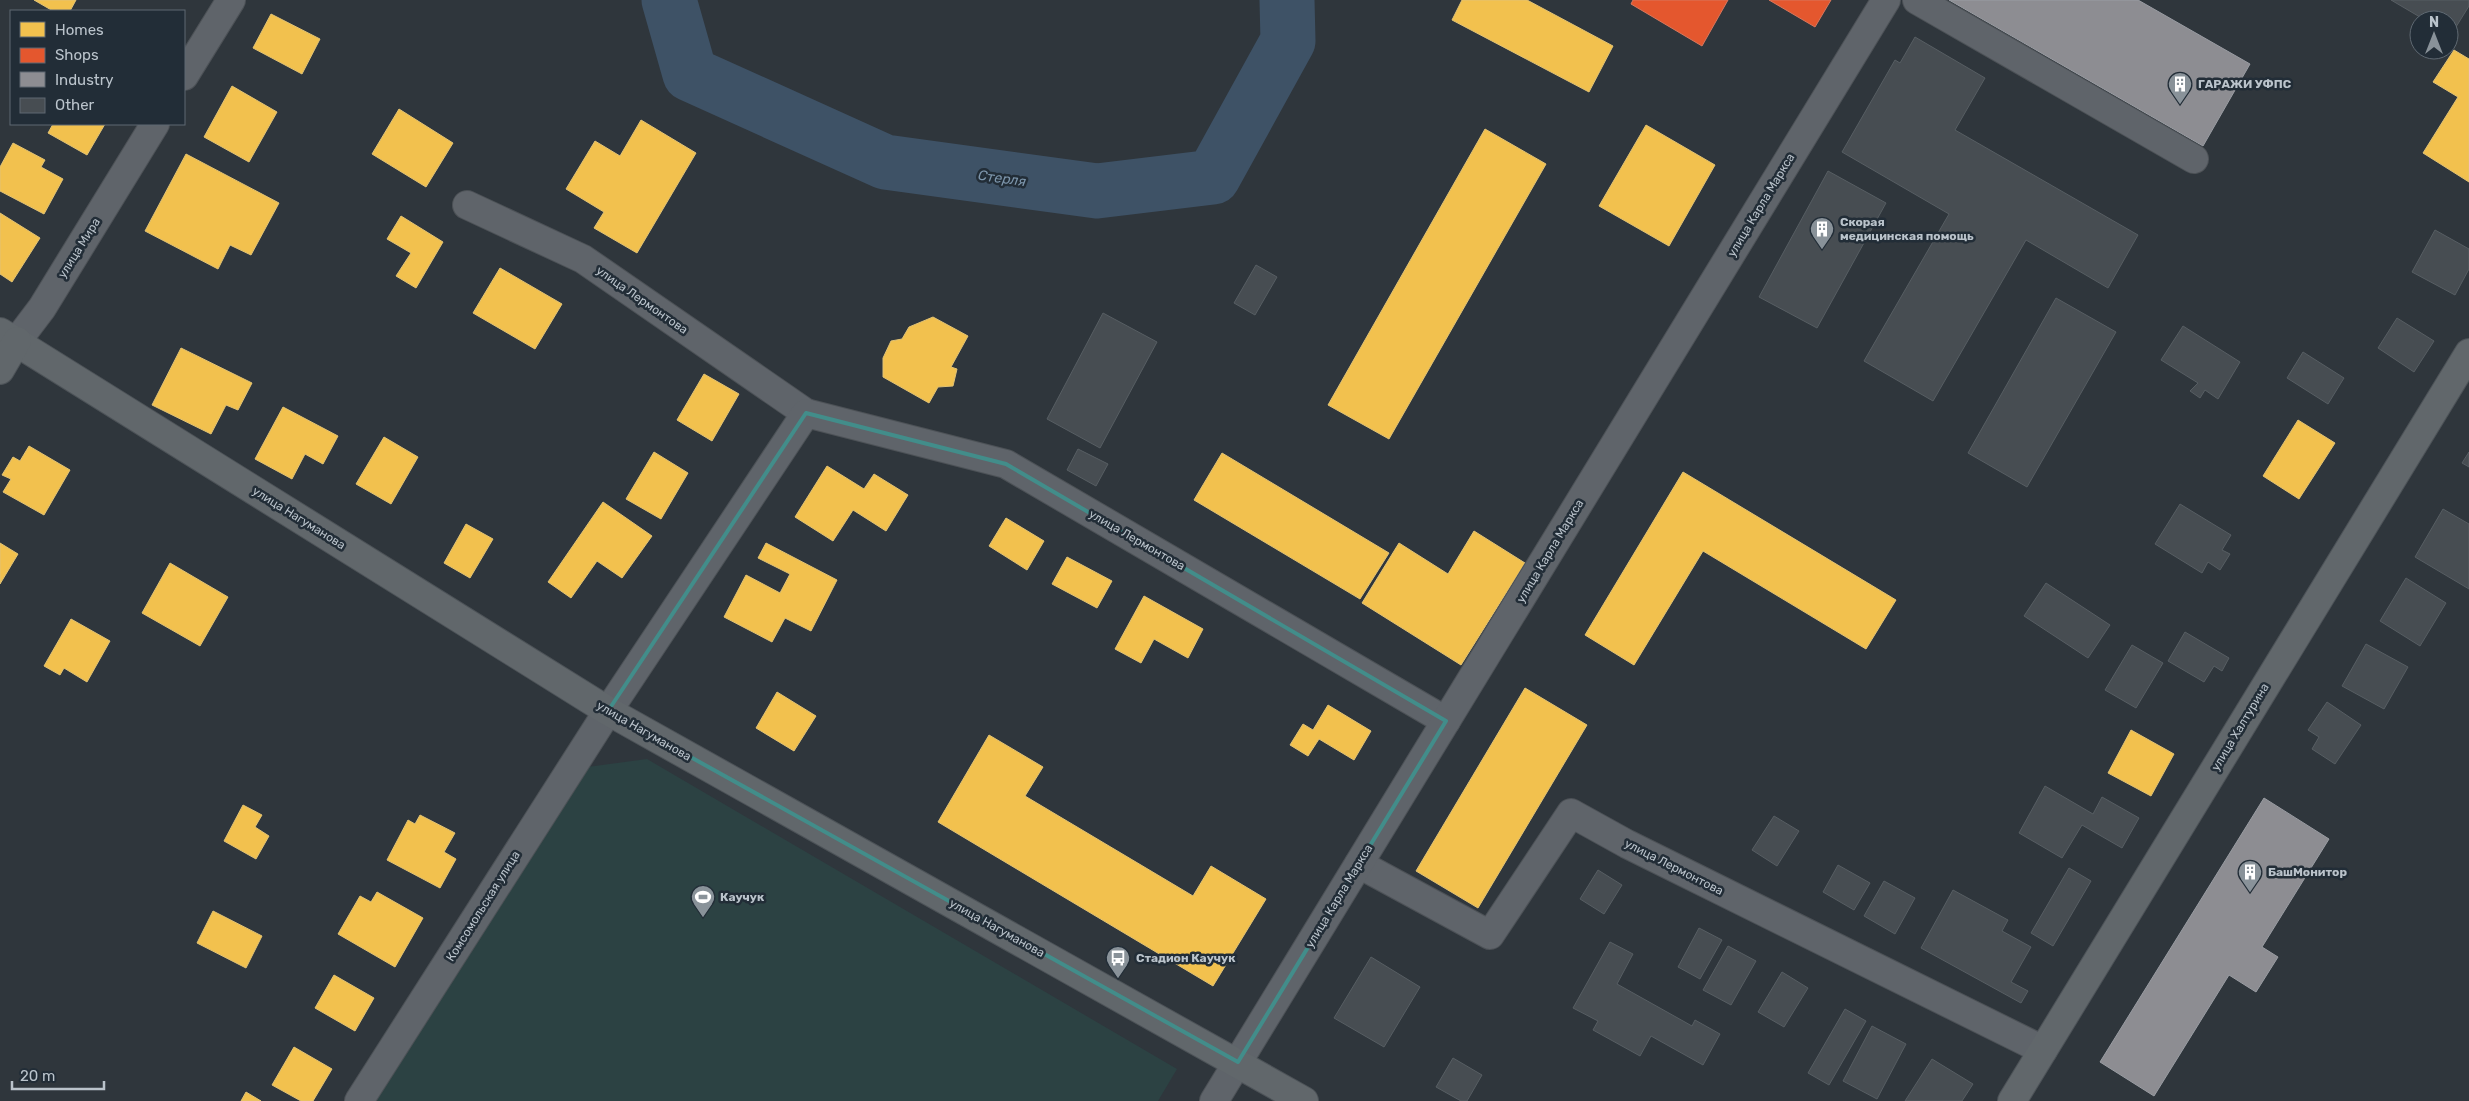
<svg xmlns="http://www.w3.org/2000/svg" width="2469" height="1101" viewBox="0 0 2469 1101" font-family="Rubik,sans-serif">
	<style>
		.green { fill: #2c4243 }
		.homes { fill: #f2c14e; stroke: #e1c274 }
		.shops { fill: #e4572e; stroke: #d7775d }
		.industry { fill: #8d8d92; stroke: #9a9da3 }
		.lines { fill: none; stroke-linecap: round; stroke-linejoin: round }
		.river { stroke: #3e5266; stroke-width: 55 }
		.building { fill: #474d52; stroke: #575e63 }
		.minor-casing { stroke: #4d5257; stroke-width: 30 }
		.major-casing { stroke: #4d5358; stroke-width: 30 }
		.minor { stroke: #5f646a; stroke-width: 28 }
		.major { stroke: #61676b; stroke-width: 28 }
		.marked { fill: none; stroke: #428d8a; stroke-width: 4; stroke-linejoin: round }
		.labels { text-anchor: middle; stroke-width: 5; stroke-linejoin: round; paint-order: stroke }
		.poi-label { font-size: 12px; font-weight: bold; fill: #bac3cb; stroke: #222d37; text-anchor: start }
		.street-label { font-size: 12px; fill: #bac3cb; stroke: #222d37 }
		.water-label { font-size: 14px; font-style: italic; fill: #7d96ac; stroke: #222d37 }
	</style>
	<rect width="100%" height="100%" fill="#2f363c"/>
	<path class="green" d="M647 759 1177 1069 1158 1101H375L580 768Z"/>
	<g class="homes">
		<path d="M34 0H76L70 11H53Z"/>
		<path d="M1462 0H1527L1613 46 1589 92 1452 20Z"/>
		<path d="M271 14 320 39 302 74 253 48Z"/>
		<path d="M2454 50 2469 59V182L2423 153 2458 97 2433 82Z"/>
		<path d="M232 86 277 112 249 162 204 137Z"/>
		<path d="M399 109 453 143 426 187 372 154Z"/>
		<path d="M641 120 696 153 637 253 594 228 604 212 566 189 595 141 620 156Z"/>
		<path d="M53 124H105L87 155 48 133Z"/>
		<path d="M1646 125 1715 165 1669 246 1599 206Z"/>
		<path d="M1485 129 1546 164 1389 439 1328 405Z"/>
		<path d="M13 143 45 160 41 167 63 179 44 214 0 191V167Z"/>
		<path d="M186 154 279 203 251 255 230 245 218 269 145 231Z"/>
		<path d="M0 213 40 238 12 282 0 274Z"/>
		<path d="M401 216 443 242 416 288 396 276 411 253 387 239Z"/>
		<path d="M500 268 562 304 535 349 473 313Z"/>
		<path d="M933 317 968 336 951 367 957 369 953 386 938 387 929 403 883 377V358L891 341 902 339 909 327Z"/>
		<path d="M181 348 252 383 238 410 226 405 211 434 152 405Z"/>
		<path d="M704 374 739 394 712 441 677 420Z"/>
		<path d="M283 407 338 436 323 464 305 454 292 479 255 459Z"/>
		<path d="M2298 420 2335 443 2299 499 2263 476Z"/>
		<path d="M384 437 418 457 391 504 356 484Z"/>
		<path d="M29 446 70 470 44 515 3 492 11 479 2 475 13 457 20 461Z"/>
		<path d="M654 452 688 473 661 519 626 499Z"/>
		<path d="M1222 453 1389 553 1360 599 1194 500Z"/>
		<path d="M827 466 864 489 874 474 908 495 886 531 853 510 833 541 795 517Z"/>
		<path d="M1683 472 1896 600 1866 649 1703 551 1634 665 1585 635Z"/>
		<path d="M603 502 652 536 622 578 597 561 571 598 548 582Z"/>
		<path d="M1006 518 1044 541 1027 570 989 546Z"/>
		<path d="M466 524 493 539 470 578 444 563Z"/>
		<path d="M1474 531 1525 563 1461 665 1362 603 1399 543 1448 574Z"/>
		<path d="M0 543 18 554 0 584Z"/>
		<path d="M766 543 837 580 811 631 785 618 772 642 724 617 746 575 780 593 790 574 758 558Z"/>
		<path d="M1067 557 1112 581 1097 608 1052 584Z"/>
		<path d="M170 563 228 597 200 646 142 613Z"/>
		<path d="M1144 596 1203 629 1188 658 1154 639 1141 663 1115 649Z"/>
		<path d="M71 619 110 641 87 682 64 668 60 675 44 666Z"/>
		<path d="M1525 688 1587 725 1478 908 1416 871Z"/>
		<path d="M777 692 816 716 794 751 756 728Z"/>
		<path d="M1328 705 1371 731 1354 760 1319 739 1308 756 1290 745 1303 724 1313 730Z"/>
		<path d="M2131 730 2174 754 2151 796 2108 773Z"/>
		<path d="M989 735 1043 767 1025 796 1193 896 1211 866 1266 899 1213 986 938 822Z"/>
		<path d="M243 805 262 815 255 827 269 836 256 859 224 841Z"/>
		<path d="M420 815 455 833 444 852 456 859 440 888 387 860 408 820 415 824Z"/>
		<path d="M377 892 423 918 395 967 338 934 360 896 371 902Z"/>
		<path d="M213 911 262 936 246 968 197 943Z"/>
		<path d="M334 975 374 998 355 1031 315 1008Z"/>
		<path d="M294 1047 332 1069 313 1101H301L272 1085Z"/>
		<path d="M246 1092 261 1101H241Z"/>
	</g>
	<g class="shops">
		<path d="M1633 0H1728L1702 46 1631 4Z"/>
		<path d="M1769 0H1831L1815 27Z"/>
	</g>
	<g class="industry">
		<path d="M1949 0H2138L2250 64 2203 146Z"/>
		<path d="M2264 798 2329 839 2262 947 2278 957 2256 992 2229 975 2154 1096 2100 1062Z"/>
	</g>
	<g class="lines">
		<path class="river" d="M669 0 690 74 885 162 1097 191 1213 177 1288 41 1287 0"/>
	</g>
	<g class="building">
		<path d="M2391 0H2469V6L2451 35 2449 34V20H2425Z"/>
		<path d="M1915 37 1985 78 1955 130 2138 235 2108 288 2026 240 1933 401 1864 361 1949 214 1842 152 1895 60 1900 63Z"/>
		<path d="M1828 171 1886 203 1817 328 1759 297Z"/>
		<path d="M2435 230 2469 249V269L2455 295 2412 272Z"/>
		<path d="M1256 265 1277 277 1255 315 1234 303Z"/>
		<path d="M2056 298 2116 332 2027 487 1968 453Z"/>
		<path d="M1103 313 1157 342 1100 448 1047 419Z"/>
		<path d="M2397 318 2434 341 2414 372 2378 348Z"/>
		<path d="M2183 326 2240 362 2218 399 2205 390 2200 398 2190 391 2198 383 2161 360Z"/>
		<path d="M2303 352 2344 378 2328 404 2287 378Z"/>
		<path d="M1078 449 1108 464 1096 486 1067 470Z"/>
		<path d="M2469 452V467L2462 463Z"/>
		<path d="M2180 504 2231 535 2222 550 2230 554 2220 570 2208 562 2202 573 2155 544Z"/>
		<path d="M2443 509 2469 524V589L2415 557Z"/>
		<path d="M2406 578 2446 603 2420 646 2380 621Z"/>
		<path d="M2046 583 2110 625 2088 658 2024 616Z"/>
		<path d="M2185 632 2229 658 2222 671 2214 666 2204 682 2168 661Z"/>
		<path d="M2366 644 2408 667 2384 709 2342 686Z"/>
		<path d="M2132 645 2163 663 2136 708 2105 690Z"/>
		<path d="M2327 702 2361 725 2335 764 2312 749 2319 737 2308 730Z"/>
		<path d="M2045 786 2093 814 2102 797 2139 818 2122 848 2082 825 2062 858 2019 833Z"/>
		<path d="M1774 816 1799 831 1777 866 1752 850Z"/>
		<path d="M1838 865 1870 883 1854 910 1823 892Z"/>
		<path d="M2069 868 2091 881 2053 946 2031 933Z"/>
		<path d="M1598 870 1622 885 1604 914 1580 899Z"/>
		<path d="M1884 881 1915 898 1895 934 1864 916Z"/>
		<path d="M1953 890 2008 920 2002 931 2031 947 2011 982 2028 991 2021 1003 1921 948Z"/>
		<path d="M1699 928 1722 940 1700 979 1678 967Z"/>
		<path d="M1610 942 1633 954 1617 984 1692 1026 1695 1020 1720 1034 1703 1065 1651 1036 1640 1056 1593 1030 1598 1021 1573 1008Z"/>
		<path d="M1728 946 1756 961 1731 1005 1703 990Z"/>
		<path d="M1371 957 1420 987 1384 1047 1334 1018Z"/>
		<path d="M1782 972 1808 988 1784 1027 1758 1012Z"/>
		<path d="M1845 1009 1866 1021 1829 1085 1808 1073Z"/>
		<path d="M1872 1026 1906 1044 1877 1099 1843 1081Z"/>
		<path d="M1453 1058 1482 1075 1467 1101H1461L1436 1087Z"/>
		<path d="M1932 1059 1973 1084 1962 1101H1905Z"/>
	</g>
	<g class="lines">
		<g class="minor-casing">
			<g id="minor">
				<path d="M1917 0 2194 159"/>
				<path d="M184 76 231 0"/>
				<path d="M467 205 583 259 806 413"/>
				<path d="M17 341 42 308 155 124"/>
				<path d="M1359 864 1490 935 1571 813 1627 844 2043 1050"/>
				<path d="M359 1101 608 711 806 413 1006 464 1446 721"/>
				<path d="M1214 1101 1886 0"/>
			</g>
		</g>
		<g class="major-casing">
			<g id="major">
				<path d="M0 332 608 711 1304 1101"/>
				<path d="M0 370 17 341"/>
				<path d="M2012 1101 2469 353"/>
			</g>
		</g>
		<use href="#minor" class="minor"/>
		<use href="#major" class="major"/>
	</g>
	<path class="marked" d="M806 413 1006 464 1446 721 1238 1062 608 711Z"/>
	<defs>
		<g id="building-pin" transform="scale(1.25)"><path d="M0 17L-7.5 6A9.5 9.5 0 1 1 7.5 6Z" fill="#899299" stroke="#222d37"/><path d="M-4-6H4V6H1V3H-1V6H-4ZM-2.5-4.3h1.7v1.8h-1.7ZM.8-4.3h1.7v1.8H.8ZM-2.5-1h1.7V.8h-1.7ZM.8-1h1.7V.8H.8Z" fill="#fff"/></g>
		<g id="stadium-pin" transform="scale(1.25)"><path d="M0 17L-7.5 6A9.5 9.5 0 1 1 7.5 6Z" fill="#899299" stroke="#222d37"/><path d="M0-5a6.5 5 0 1 0 0 10a6.5 5 0 1 0 0-10ZM-3.5-1.8h7v3.6h-7Z" fill="#fff"/></g>
		<g id="bus-pin" transform="scale(1.25)"><path d="M0 17L-7.5 6A9.5 9.5 0 1 1 7.5 6Z" fill="#899299" stroke="#222d37"/><path d="M-5-6H5V4H4V6H2V4H-2V6H-4V4H-5ZM-3.5-4V0h7V-4ZM-3.5 1.2v1.5H-2V1.2ZM2 1.2v1.5H3.5V1.2Z" fill="#fff"/></g>
	</defs>
	<g fill-rule="evenodd">
		<use href="#building-pin" x="2180" y="84"/>
		<use href="#building-pin" x="1822" y="229"/>
		<use href="#building-pin" x="2250" y="872"/>
		<use href="#stadium-pin" x="703" y="897"/>
		<use href="#bus-pin" x="1118" y="958"/>
	</g>
	<g class="labels">
		<g class="poi-label">
			<text x="2198" y="88">ГАРАЖИ УФПС</text>
			<text x="1840" y="226">Скорая<tspan x="1840" dy="14">медицинская помощь</tspan></text>
			<text x="2268" y="876">БашМонитор</text>
			<text x="720" y="901">Каучук</text>
			<text x="1136" y="962">Стадион Каучук</text>
		</g>
		<g class="street-label">
			<text transform="translate(1761 205) rotate(-59)" y="4">улица Карла Маркса</text>
			<text transform="translate(79 248) rotate(-58)" y="4">улица Мира</text>
			<text transform="translate(642 300) rotate(35)" y="4">улица Лермонтова</text>
			<text transform="translate(299 518) rotate(32)" y="4">улица Нагуманова</text>
			<text transform="translate(1137 540) rotate(30)" y="4">улица Лермонтова</text>
			<text transform="translate(1550 551) rotate(-59)" y="4">улица Карла Маркса</text>
			<text transform="translate(2240 727) rotate(-59)" y="4">улица Халтурина</text>
			<text transform="translate(644 731) rotate(30)" y="4">улица Нагуманова</text>
			<text transform="translate(1674 867) rotate(27)" y="4">улица Лермонтова</text>
			<text transform="translate(1339 896) rotate(-59)" y="4">улица Карла Маркса</text>
			<text transform="translate(483 906) rotate(-58)" y="4">Комсомольская улица</text>
			<text transform="translate(997 928) rotate(29)" y="4">улица Нагуманова</text>
		</g>
		<g class="water-label">
			<text transform="translate(1002 178) rotate(8)" y="5">Стерля</text>
		</g>
	</g>
	<rect x="10" y="10" width="175" height="115" fill="#222d37" stroke="#5f6972"/>
	<rect x="20" y="22" width="25" height="15" fill="#f2c14e" stroke="#5f6972"/>
	<text x="55" y="35" font-size="15" fill="#bac3cb">Homes</text>
	<rect x="20" y="48" width="25" height="15" fill="#e4572e" stroke="#5f6972"/>
	<text x="55" y="60" font-size="15" fill="#bac3cb">Shops</text>
	<rect x="20" y="72" width="25" height="15" fill="#8d8d92" stroke="#5f6972"/>
	<text x="55" y="85" font-size="15" fill="#bac3cb">Industry</text>
	<rect x="20" y="98" width="25" height="15" fill="#474d52" stroke="#5f6972"/>
	<text x="55" y="110" font-size="15" fill="#bac3cb">Other</text>
	<g transform="translate(2434 35)"><circle r="24" fill="#222d37" stroke="#5f6972"/>
	<path d="M0-4L9 19L0 12L-9 19Z" fill="#899299"/>
	<text y="-8" font-size="14" font-weight="bold" text-anchor="middle" fill="#bac3cb">N</text>
	</g>
	<path d="M12 1081v8h92v-8" fill="none" stroke="#bac3cb" stroke-width="2.5"/>
	<text x="20" y="1081" font-size="15" fill="#bac3cb" stroke="#222d37" stroke-width="4" paint-order="stroke">20 m</text>
</svg>
